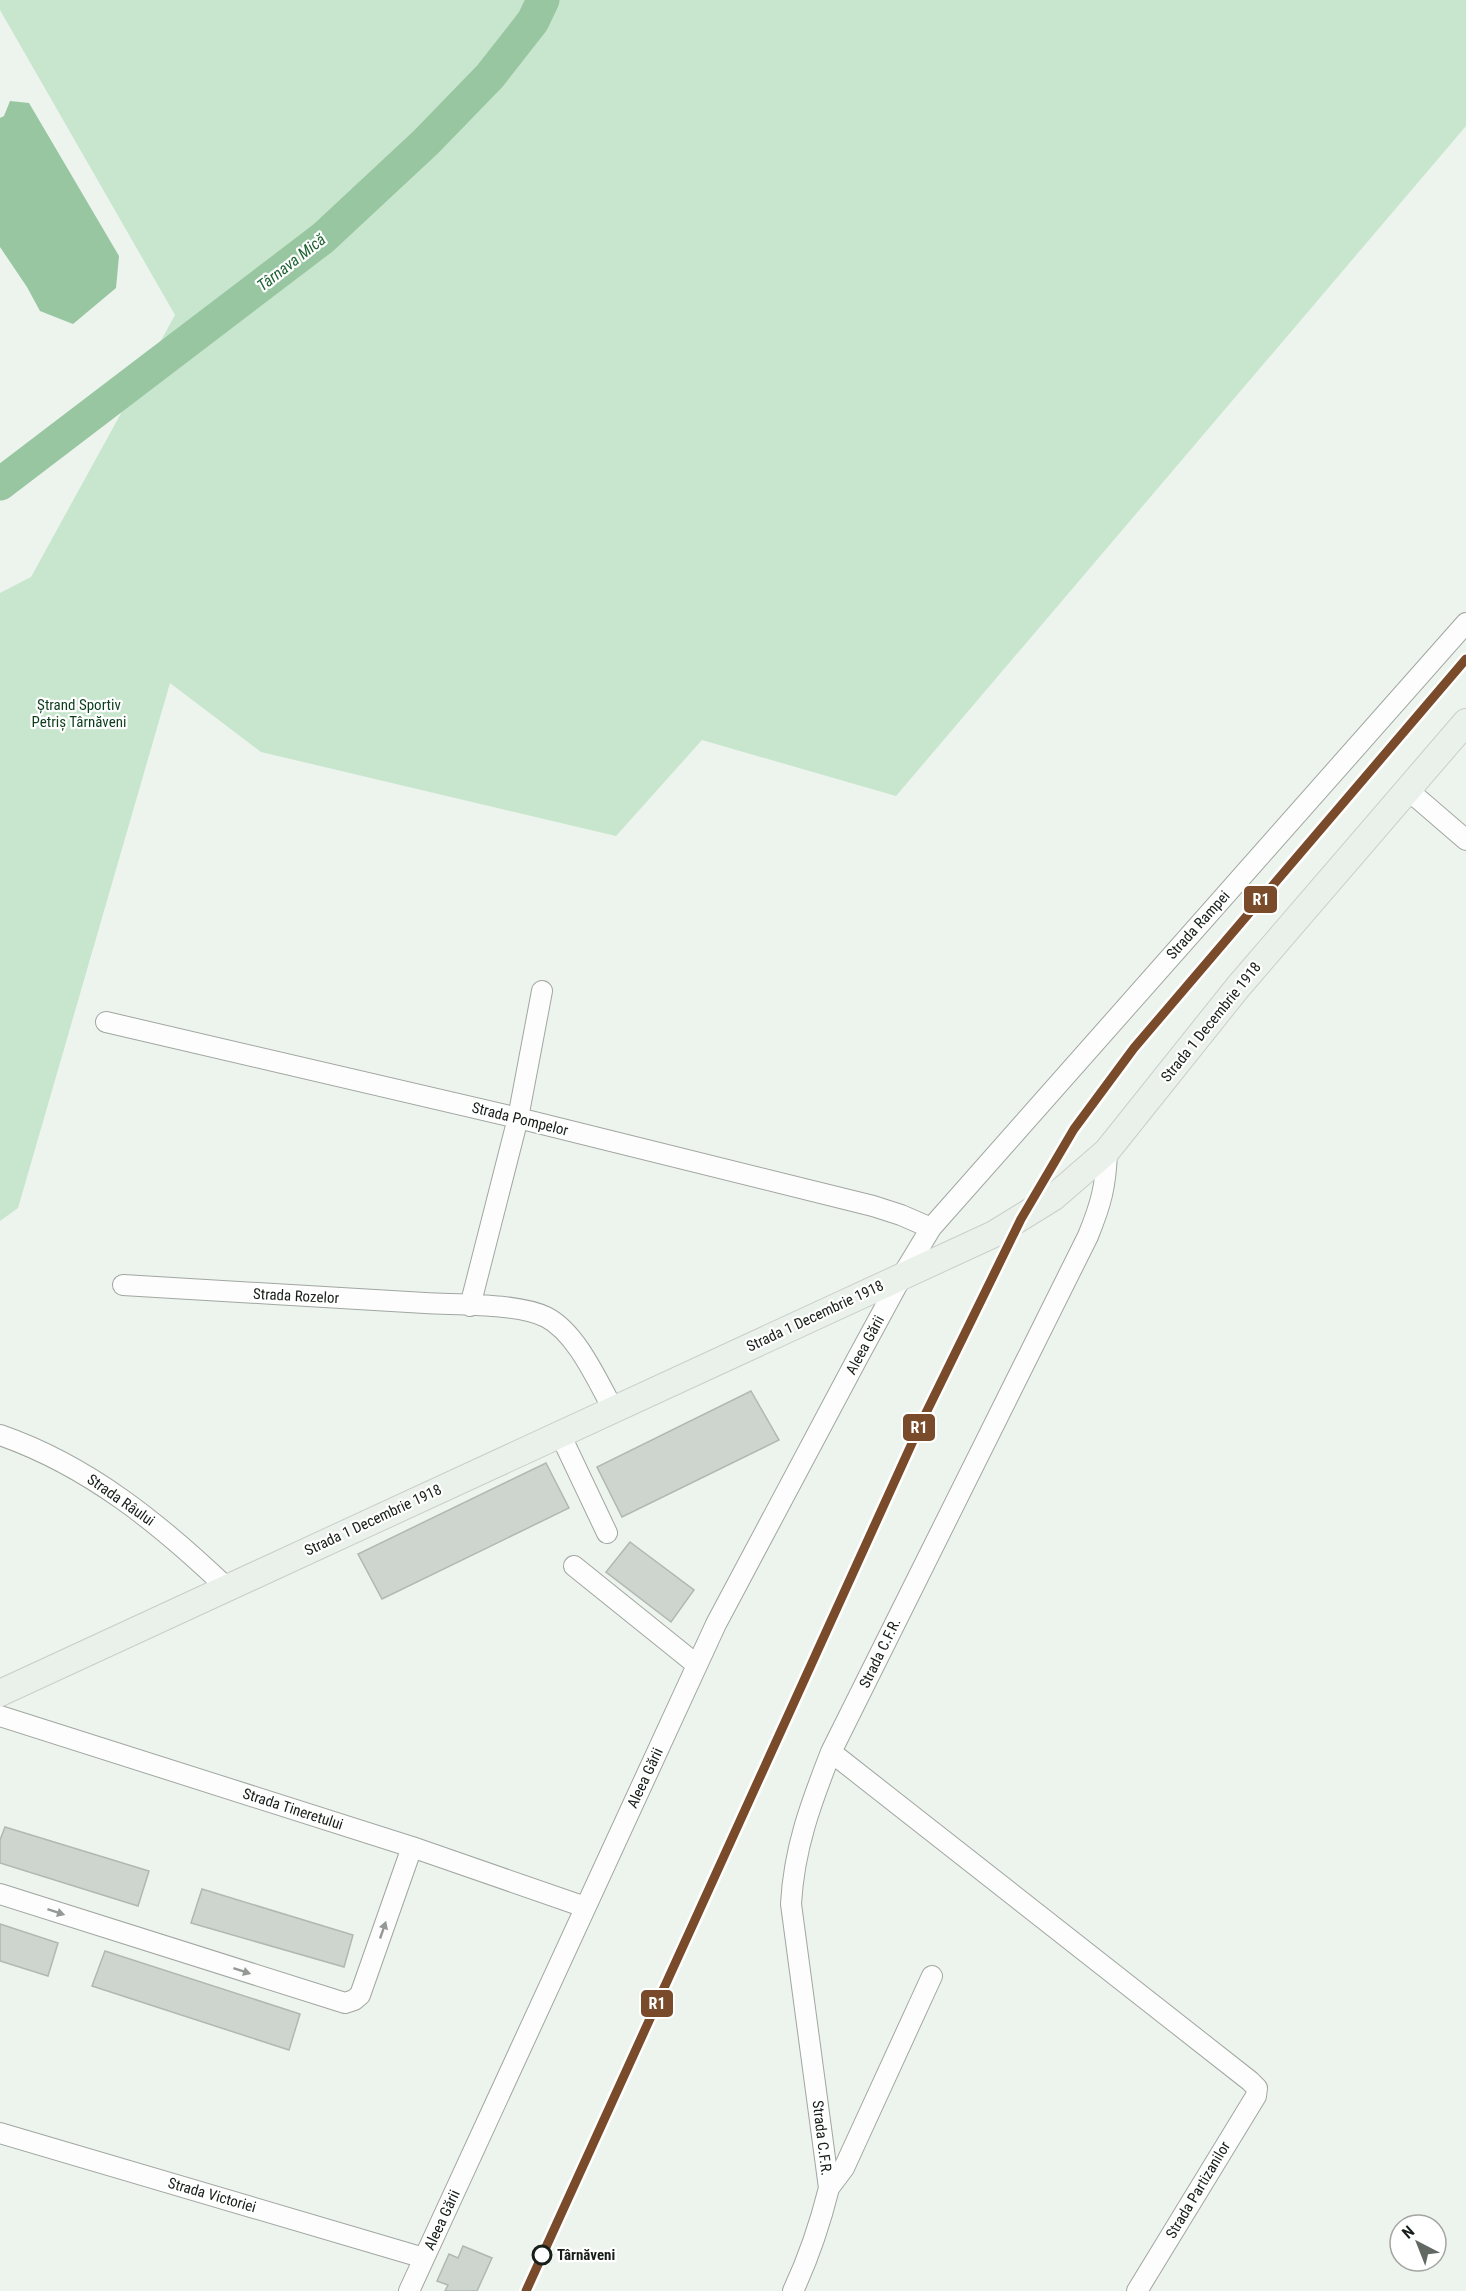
<svg xmlns="http://www.w3.org/2000/svg" width="1466" height="2291" font-family="'Roboto Condensed',sans-serif">
<style>
.green{fill:#c8e6cd}
.water{fill:#97c6a0}
.lines{fill:none;stroke-linecap:round;stroke-linejoin:round}
.river{stroke:#97c6a0;stroke-width:33}
.building{fill:#ced5cf;stroke:#b1b7b2;stroke-width:1.5}
.minor-casing{stroke:#a1a6a1;stroke-width:22}
.major-casing{stroke:#cacecb;stroke-width:28}
.minor{stroke:#fcfdfc;stroke-width:20}
.major{stroke:#eaf1eb;stroke-width:26}
.rail-1-casing{stroke:#fff;stroke-width:14}
.rail-1{stroke:#7a4b2a;stroke-width:9}
.oneway{fill:#959996}
.stop-dot{fill:#fff;stroke:#181e19;stroke-width:3}
.labels{text-anchor:middle;stroke-width:4.5;stroke-linejoin:round;paint-order:stroke}
.park-label{font-size:15px;fill:#0c3e1c;stroke:#fff}
.street-label{font-size:15px;fill:#181e19;stroke:#fff}
.stop-label{font-size:15px;font-weight:bold;fill:#181e19;stroke:#fff;text-anchor:start}
.water-label{font-size:16px;font-style:italic;fill:#1b6230;stroke:#fff}
.line-badge{stroke:#fff;stroke-width:2}
.badge-label{font-size:16px;text-anchor:middle;font-weight:bold;fill:#fff}
</style>
<rect width="100%" height="100%" fill="#ecf4ed"/>
<path class="green" d="M 0,0 L 1466,0 L 1466,126 L 896,796 L 702,740 L 616,836 L 261,752 L 170,683 L 18,1208 L 0,1221 L 0,593 L 31,577 L 175,315 L 0,10 Z"/>
<path class="water" d="M 10,101 L 29,103 L 119,256 L 116,288 L 73,324 L 40,311 L 27,287 L 0,247 L 0,118 L 4,116 Z"/>
<g class="lines">
<path class="river" d="M 0,484 L 323,238 L 426,142 L 490,76 L 533,21 L 543,0"/>
</g>
<path class="building" d="M 751,1391 L 779,1440 L 622,1517 L 597,1467 Z
M 546,1463 L 569,1508 L 382,1599 L 358,1554 Z
M 630,1542 L 694,1590 L 671,1622 L 606,1572 Z
M 5,1827 L 149,1871 L 138,1906 L 0,1863 L 0,1840 Z
M 202,1889 L 353,1935 L 344,1967 L 191,1923 Z
M 0,1924 L 58,1943 L 48,1976 L 0,1961 Z
M 105,1951 L 300,2014 L 289,2050 L 92,1986 Z
M 463,2246 L 492,2258 L 477,2291 L 445,2291 L 448,2285 L 437,2281 L 449,2254 L 458,2258 Z"/>
<g class="lines">
<defs>
<path id="minor" d="M 1408,790 L 1466,840
M 106,1022 L 518,1118 L 873,1206 L 901,1215 L 931,1228
M 123,1285 C 224,1291 324,1297 425,1303 C 458,1305 517,1303 546,1317 C 576,1332 597,1380 613,1409
M 470,1306 L 518,1118 L 542,991
M 560,1434 L 607,1533
M 0,1435 C 89,1466 160,1524 227,1588
M 574,1566 L 697,1665
M 0,1716 L 412,1847 L 585,1907
M 831,1752 L 1250,2081 L 1257,2088 L 1256,2096 L 1137,2291
M 0,1894 L 345,2003 L 354,2000 L 360,1995 L 412,1847
M 0,2133 L 424,2258
M 829,2188 L 844,2168 L 932,1976
M 409,2291 L 716,1624 L 857,1359 L 902,1276 L 931,1228 L 1466,623
M 793,2291 C 809,2257 820,2224 829,2188 L 791,1904 C 794,1848 811,1803 831,1752 L 1088,1236 C 1101,1204 1106,1186 1107,1151"/>
<path id="major" d="M 0,1693 L 994,1234 L 1054,1197 L 1107,1151 L 1238,987 L 1466,722"/>
</defs>
<use href="#minor" class="minor-casing"/>
<use href="#major" class="major-casing"/>
<use href="#minor" class="minor"/>
<use href="#major" class="major"/>
<defs>
<path id="rail-1" d="M 526,2291 L 923,1419 L 1021,1219 L 1074,1129 L 1134,1048 L 1466,659"/>
</defs>
<use href="#rail-1" class="rail-1-casing"/>
<use href="#rail-1" class="rail-1"/>
</g>
<defs><path id="oneway-solid" d="M-6-.8H1V-3.2L6.5 0L1 3.2V.8H-6Z" transform="scale(1.5)"/></defs>
<g class="oneway">
<use href="#oneway-solid" transform="translate(56 1912) rotate(18)"/>
<use href="#oneway-solid" transform="translate(383 1930) rotate(-71)"/>
<use href="#oneway-solid" transform="translate(242 1971) rotate(18)"/>
</g>
<circle class="stop-dot" cx="542" cy="2255" r="9"/>
<g class="labels">
<g class="park-label">
<text x="79" y="710">Ștrand Sportiv<tspan x="79" dy="17">Petriș Târnăveni</tspan></text>
</g>
<g class="street-label">
<text transform="translate(1198 925) rotate(-48)" y="5">Strada Rampei</text>
<text transform="translate(1211 1022) rotate(-51)" y="5">Strada 1 Decembrie 1918</text>
<text transform="translate(520 1119) rotate(14)" y="5">Strada Pompelor</text>
<text transform="translate(296 1296) rotate(3)" y="5">Strada Rozelor</text>
<text transform="translate(815 1316) rotate(-25)" y="5">Strada 1 Decembrie 1918</text>
<text transform="translate(865 1345) rotate(-62)" y="5">Aleea Gării</text>
<text transform="translate(121 1500) rotate(35)" y="5">Strada Râului</text>
<text transform="translate(373 1520) rotate(-25)" y="5">Strada 1 Decembrie 1918</text>
<text transform="translate(880 1653) rotate(-64)" y="5">Strada C.F.R.</text>
<text transform="translate(645 1778) rotate(-65)" y="5">Aleea Gării</text>
<text transform="translate(293 1809) rotate(18)" y="5">Strada Tineretului</text>
<text transform="translate(822 2138) rotate(83)" y="5">Strada C.F.R.</text>
<text transform="translate(1198 2190) rotate(-59)" y="5">Strada Partizanilor</text>
<text transform="translate(212 2195) rotate(16)" y="5">Strada Victoriei</text>
<text transform="translate(442 2220) rotate(-65)" y="5">Aleea Gării</text>
</g>
<g class="stop-label">
<text x="557" y="2260">Târnăveni</text>
</g>
<g class="water-label">
<text transform="translate(291 262) rotate(-38)" y="6">Târnava Mică</text>
</g>
</g>
<g class="line-badge">
<rect x="1243" y="885" width="35" height="29" rx="6" fill="#7a4b2a"/>
<rect x="902" y="1413" width="34" height="29" rx="6" fill="#7a4b2a"/>
<rect x="640" y="1989" width="34" height="29" rx="6" fill="#7a4b2a"/>
</g>
<g class="badge-label">
<text x="1261" y="905">R1</text>
<text x="919" y="1433">R1</text>
<text x="657" y="2009">R1</text>
</g>
<g transform="translate(1418 2243) rotate(318)"><circle r="28" fill="#ffffff" stroke="#a3a5a3" stroke-width="1.5"/>
<path d="M0-4.5L10 22L0 15L-10 22Z" fill="#626963"/>
<text y="-9" font-size="16" font-weight="bold" text-anchor="middle" fill="#181e19">N</text>
</g>
</svg>
